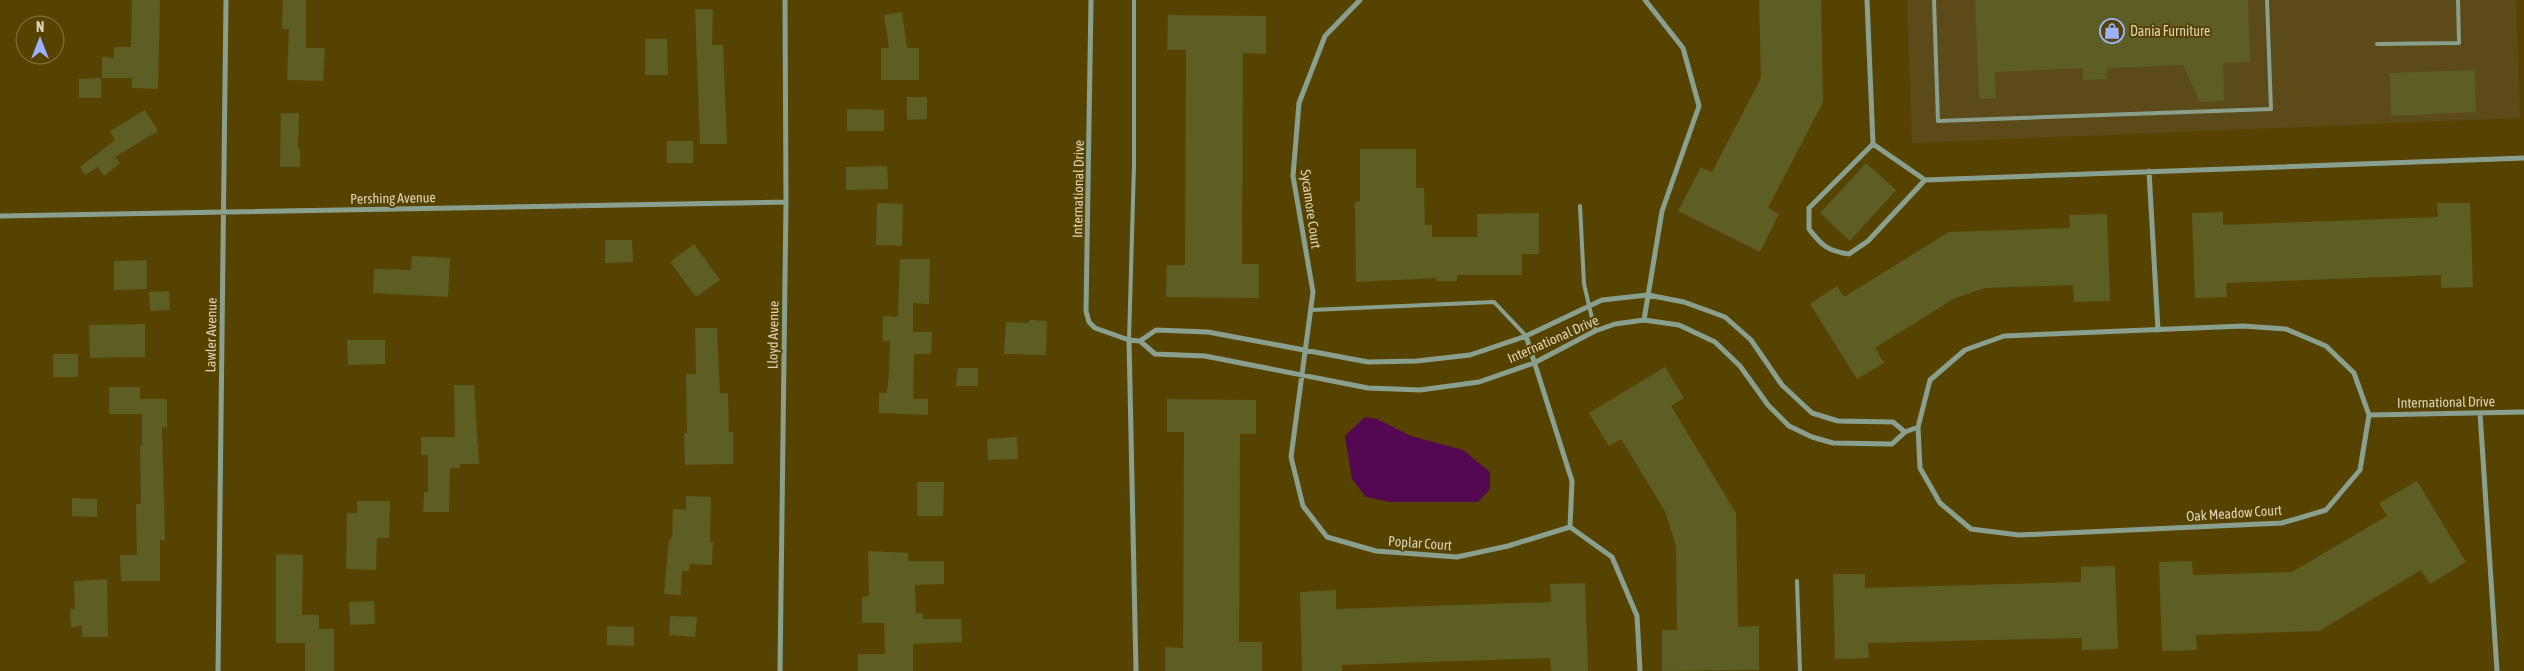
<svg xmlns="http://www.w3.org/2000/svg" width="2524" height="671" font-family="'Asap Condensed',sans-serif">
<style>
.built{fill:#5c4b18}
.water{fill:#530851}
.building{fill:#5d5e24}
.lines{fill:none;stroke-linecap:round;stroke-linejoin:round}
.lane{stroke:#8aa08e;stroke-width:4}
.street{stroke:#8aa08e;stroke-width:5}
.labels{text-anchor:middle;stroke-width:4;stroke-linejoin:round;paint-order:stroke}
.poi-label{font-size:14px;fill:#ded3b7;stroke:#564302;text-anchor:start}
.street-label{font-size:14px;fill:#ded3b7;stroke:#564302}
</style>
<rect width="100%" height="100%" fill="#564302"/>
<path class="built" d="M 1907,0 L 2516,0 L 2520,118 L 1912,143 Z"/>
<path class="water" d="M 1365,417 L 1377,419 L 1411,436 L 1463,450 L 1490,472 L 1490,489 L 1478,502 L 1390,502 L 1366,497 L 1352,479 L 1345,436 Z"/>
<path class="building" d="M 132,0 L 160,0 L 158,89 L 132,88 L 132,78 L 102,78 L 102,57 L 114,58 L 114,47 L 131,47 Z
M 283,0 L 306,0 L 306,48 L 325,48 L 323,81 L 287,80 L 289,29 L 282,29 Z
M 1759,0 L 1821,0 L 1823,102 L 1768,208 L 1779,214 L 1760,252 L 1678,211 L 1701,167 L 1712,172 L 1761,78 Z
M 1975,0 L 2248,0 L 2250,62 L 2223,63 L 2224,101 L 2200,102 L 2183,65 L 2107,68 L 2107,79 L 2083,80 L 2083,68 L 1995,72 L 1996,98 L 1979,99 Z
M 695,9 L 713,9 L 712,45 L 723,45 L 727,144 L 700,144 Z
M 902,12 L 907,48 L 919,48 L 919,80 L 881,80 L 881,48 L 889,48 L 884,15 Z
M 1168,15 L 1266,16 L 1266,54 L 1243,53 L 1242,264 L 1259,264 L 1259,298 L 1166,297 L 1167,265 L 1185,265 L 1186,50 L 1167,50 Z
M 645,39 L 667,39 L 668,75 L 645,75 Z
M 2475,70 L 2476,112 L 2391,116 L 2390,73 Z
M 101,78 L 101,98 L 79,98 L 79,79 Z
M 907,97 L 927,97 L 927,119 L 907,120 Z
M 847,109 L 884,110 L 884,131 L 847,131 Z
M 145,110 L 158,131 L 115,157 L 120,163 L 104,176 L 98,167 L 85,175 L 80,167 L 115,140 L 110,131 Z
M 281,113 L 299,113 L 298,149 L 300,149 L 300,167 L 280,167 Z
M 667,141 L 693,141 L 693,163 L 667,163 Z
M 1360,149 L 1416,149 L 1416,188 L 1424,188 L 1425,225 L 1432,225 L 1432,237 L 1477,237 L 1477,214 L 1539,213 L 1539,254 L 1522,254 L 1522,275 L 1457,275 L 1457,281 L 1436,281 L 1436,278 L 1356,282 L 1355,202 L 1360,201 Z
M 1866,163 L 1896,190 L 1850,241 L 1820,213 Z
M 887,166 L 888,189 L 846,190 L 846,167 Z
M 877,203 L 903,204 L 902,246 L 876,245 Z
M 2437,203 L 2470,203 L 2473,287 L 2441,288 L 2441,275 L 2226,283 L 2227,297 L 2195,298 L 2192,213 L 2223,212 L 2223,225 L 2438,217 Z
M 2107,214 L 2110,301 L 2074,302 L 2073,285 L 1985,288 L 1955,298 L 1875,348 L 1884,363 L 1857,379 L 1810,304 L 1837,286 L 1844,297 L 1949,232 L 2070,228 L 2069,215 Z
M 605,240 L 632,240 L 633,262 L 605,263 Z
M 694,244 L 720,280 L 696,297 L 670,262 Z
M 412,256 L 450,258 L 448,297 L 373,293 L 374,269 L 411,270 Z
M 900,259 L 930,259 L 929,304 L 913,303 L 913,332 L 932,332 L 931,354 L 914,354 L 913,399 L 928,399 L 928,415 L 879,413 L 879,393 L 887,393 L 889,372 L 890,341 L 883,341 L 883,316 L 898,317 Z
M 147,260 L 147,289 L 114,290 L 114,261 Z
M 169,291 L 170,310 L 150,311 L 149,292 Z
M 1029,320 L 1047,321 L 1046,355 L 1004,354 L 1006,322 L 1029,323 Z
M 145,324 L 145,357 L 90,358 L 89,325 Z
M 695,328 L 717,328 L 720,393 L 728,393 L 729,432 L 733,432 L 733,464 L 685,465 L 684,433 L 687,433 L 686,374 L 696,374 Z
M 347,340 L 385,340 L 385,364 L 348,365 Z
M 53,354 L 78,354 L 78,377 L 53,377 Z
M 1665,367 L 1684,398 L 1671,406 L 1736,513 L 1738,627 L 1759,626 L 1759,670 L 1662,671 L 1662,630 L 1677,630 L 1676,546 L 1665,511 L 1621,439 L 1609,446 L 1589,413 Z
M 958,368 L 978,368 L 978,386 L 956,386 Z
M 454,385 L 474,385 L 479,464 L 460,464 L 460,468 L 450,468 L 449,512 L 423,512 L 424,492 L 428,492 L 428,455 L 421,455 L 421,437 L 455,437 Z
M 109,387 L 140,387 L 140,399 L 167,399 L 167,427 L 162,427 L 165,540 L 160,540 L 160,581 L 121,581 L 120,555 L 137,555 L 136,504 L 141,504 L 140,446 L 142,446 L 142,414 L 109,414 Z
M 1167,399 L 1256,400 L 1256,434 L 1240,434 L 1239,642 L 1262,642 L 1262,671 L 1165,671 L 1165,647 L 1183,648 L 1184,432 L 1167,432 Z
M 1017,437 L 1018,459 L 988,460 L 987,439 Z
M 2417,481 L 2466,562 L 2430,584 L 2421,570 L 2319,631 L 2196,635 L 2197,650 L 2162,651 L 2159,562 L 2192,561 L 2193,575 L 2292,572 L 2387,516 L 2379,503 Z
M 917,482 L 944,482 L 943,516 L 917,516 Z
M 686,496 L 711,497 L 710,542 L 713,542 L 712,565 L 690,564 L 689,571 L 682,571 L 681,595 L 664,594 L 669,539 L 672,539 L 673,509 L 686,510 Z
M 72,498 L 97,499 L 97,517 L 72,516 Z
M 357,501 L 390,501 L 389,538 L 377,538 L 376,570 L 346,569 L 347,513 L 357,513 Z
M 868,551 L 908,553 L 908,561 L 944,561 L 944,584 L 915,585 L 916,614 L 923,613 L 923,619 L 961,619 L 962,642 L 913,644 L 913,671 L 858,671 L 858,654 L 885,654 L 884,623 L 862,623 L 862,597 L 869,596 Z
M 276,554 L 303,555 L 302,615 L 319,615 L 319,629 L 334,629 L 334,671 L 305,671 L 305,643 L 276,643 Z
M 2115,566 L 2118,649 L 2082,650 L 2082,638 L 1868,643 L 1869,658 L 1835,659 L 1833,574 L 1865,574 L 1865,588 L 2081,582 L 2081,567 Z
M 107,579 L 108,637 L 82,637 L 82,626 L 71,627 L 70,609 L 75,609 L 74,581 Z
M 1585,583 L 1588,671 L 1551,671 L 1550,658 L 1342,665 L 1342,671 L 1302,671 L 1300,592 L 1336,590 L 1336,609 L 1551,602 L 1550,584 Z
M 374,601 L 375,624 L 350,625 L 349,602 Z
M 670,616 L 697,617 L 695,637 L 669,635 Z
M 607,626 L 634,627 L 634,646 L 607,645 Z"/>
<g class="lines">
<path class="lane" d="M 1934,0 L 1938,121 L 2271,109 L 2267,0
M 2377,44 L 2459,43 L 2458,0
M 1580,206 L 1584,284 L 1595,331
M 1311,310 L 1494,302 L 1526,336
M 1129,340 L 1134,165 L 1134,0
M 1797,581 L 1800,671"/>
<path class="street" d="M 1091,0 L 1086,311 L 1089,322 L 1095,328 L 1129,340 L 1140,341 L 1156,330 L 1208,332 L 1368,362 L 1417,361 L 1470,355 L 1526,336 L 1602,300 L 1648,295 L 1684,302 L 1725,317 L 1751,340 L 1782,385 L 1812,413 L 1838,421 L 1893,422 L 1905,432
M 1360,0 L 1325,36 L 1299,103 L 1293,176 L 1313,292 L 1291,457 L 1303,506 L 1327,537 L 1376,551 L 1457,557 L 1508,546 L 1570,527
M 1867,0 L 1873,144 L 1809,208 L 1809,229 C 1822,246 1828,251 1849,254 L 1868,241 L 1925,180
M 1873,144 L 1925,180 L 2524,158
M 2149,171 L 2158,330
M 0,216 L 786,202
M 1644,320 L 1662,211 L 1699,106 L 1683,48 L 1645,0
M 2243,326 L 2286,329 L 2326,346 L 2354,373 L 2369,415 L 2360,470 L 2326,510 L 2282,523 L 2019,535 L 1971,529 L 1940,503 L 1920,468 L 1918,427 L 1930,380 L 1965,350 L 2004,336 Z
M 1526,336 L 1572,481 L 1570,527
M 1129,340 L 1136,671
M 1140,341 L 1155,354 L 1205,356 L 1368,388 L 1420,390 L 1479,382 L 1534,363 L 1595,331 L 1615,324 L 1644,320 L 1679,325 L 1715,342 L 1740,366 L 1768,405 L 1789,426 L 1812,437 L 1833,443 L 1892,444 L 1905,432 L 1918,427
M 2480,413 L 2497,671
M 2369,415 L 2524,412
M 1570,527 L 1612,557 L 1637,616 L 1640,671
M 218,671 L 226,0
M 780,671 L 786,202 L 785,0"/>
</g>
<defs>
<symbol id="shop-ring" viewBox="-11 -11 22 22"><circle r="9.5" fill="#564302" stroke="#9cb4fd" stroke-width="1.5"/><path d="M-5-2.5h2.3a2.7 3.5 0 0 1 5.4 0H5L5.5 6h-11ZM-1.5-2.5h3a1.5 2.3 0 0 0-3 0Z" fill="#9cb4fd"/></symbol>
</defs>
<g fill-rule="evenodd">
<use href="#shop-ring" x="2098" y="17" width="28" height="28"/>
</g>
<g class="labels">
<g class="poi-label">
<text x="2130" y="36">Dania Furniture</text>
</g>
<g class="street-label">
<text transform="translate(1078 189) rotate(-89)" y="5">International Drive</text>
<text transform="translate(393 198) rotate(-1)" y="5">Pershing Avenue</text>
<text transform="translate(1311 209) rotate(82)" y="5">Sycamore Court</text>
<text transform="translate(211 335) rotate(-89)" y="5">Lawler Avenue</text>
<text transform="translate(773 335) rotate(-89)" y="5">Lloyd Avenue</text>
<text transform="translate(1553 339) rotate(-24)" y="5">International Drive</text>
<text transform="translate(2446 402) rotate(-1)" y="5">International Drive</text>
<text transform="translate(2234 513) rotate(-4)" y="5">Oak Meadow Court</text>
<text transform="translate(1420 543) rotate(4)" y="5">Poplar Court</text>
</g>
</g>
<g transform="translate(40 40)"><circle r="24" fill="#564302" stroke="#8c7d4a"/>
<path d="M0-4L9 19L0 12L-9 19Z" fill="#9cb4fd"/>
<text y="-8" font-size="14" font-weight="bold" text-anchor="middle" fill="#ded3b7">N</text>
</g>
</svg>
